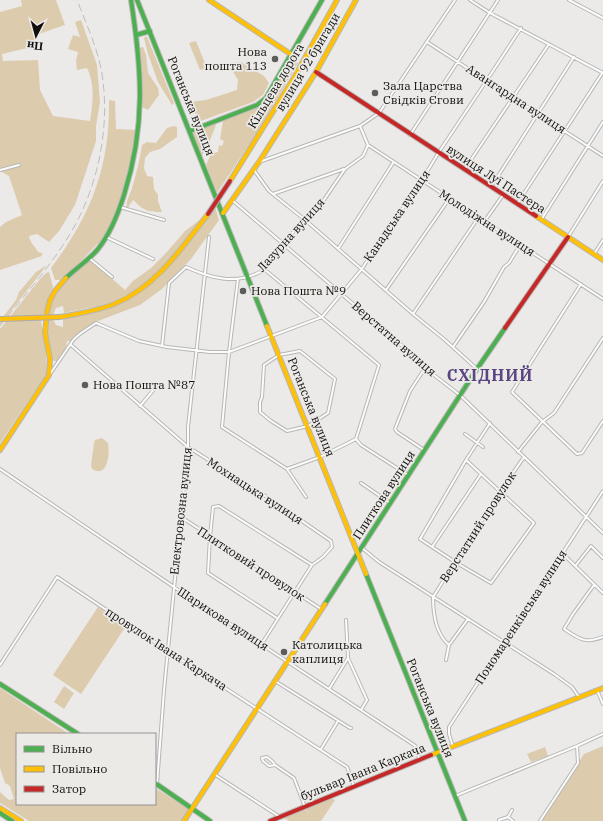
<svg xmlns="http://www.w3.org/2000/svg" width="603" height="821" font-family="'IBM Plex Serif',serif">
<style>
.green{fill:#ddcbae}
.lines{fill:none;stroke-linecap:round;stroke-linejoin:round}
.street-casing{stroke:#b7b7b5;stroke-width:4}
.fast-casing{stroke:#b7b7b5;stroke-width:6}
.slow-casing{stroke:#b7b7b5;stroke-width:6}
.jam-casing{stroke:#b7b7b5;stroke-width:6}
.street{stroke:#fcfcfc;stroke-width:2}
.fast{stroke:#4caf50;stroke-width:4}
.slow{stroke:#ffc107;stroke-width:4}
.jam{stroke:#c62828;stroke-width:4}
.rail{stroke:#bebdbd;stroke-width:1;stroke-dasharray:8 4;stroke-linecap:butt}
.slow-bridge-casing{stroke:#adaab2;stroke-width:6;stroke-linecap:butt}
.jam-bridge-casing{stroke:#adaab2;stroke-width:6;stroke-linecap:butt}
.slow-bridge{stroke:#ffc107;stroke-width:4}
.jam-bridge{stroke:#c62828;stroke-width:4}
.poi-dot{fill:#5d5c5b;stroke:#eceae7;stroke-width:1.5}
.labels{text-anchor:middle;stroke-width:3.5;stroke-linejoin:round;paint-order:stroke}
.poi-label{font-size:12px;fill:#11100f;stroke:#eceae7;text-anchor:start}
.street-label{font-size:12px;fill:#11100f;stroke:#eceae7}
.district-label{font-size:16px;font-weight:bold;letter-spacing:1px;fill:#5a4481;stroke:#eceae7}
</style>
<rect width="100%" height="100%" fill="#ebeae8"/>
<path class="green" d="M 21,0 L 56,0 L 65,25 L 36,35 L 36,46 L 2,54 L 3,61 L 38,60 L 40,90 L 53,116 L 90,121 C 93,103 95,84 87,68 L 77,70 L 76,61 L 78,52 L 68,49 L 73,35 L 80,37 L 75,22 L 81,20 L 97,65 L 100,102 L 96,126 L 96,141 L 75,205 L 59,231 L 49,242 L 37,234 L 29,236 C 30,243 35,246 38,252 L 42,253 L 42,256 L 0,270 L 0,227 L 6,222 L 22,215 L 9,176 L 0,171 L 0,12 L 22,6 Z
M 145,37 L 147,37 L 174,103 L 172,105 L 158,82 L 148,54 L 144,38 Z
M 196,41 L 207,68 L 200,70 L 189,43 Z
M 143,47 L 146,55 L 148,73 L 158,88 L 159,95 L 148,110 L 142,107 L 142,76 L 139,48 Z
M 291,60 L 298,63 L 262,125 L 217,193 L 206,165 L 211,154 L 218,152 L 219,145 L 222,146 L 224,141 L 220,139 L 223,121 L 263,104 Z
M 237,62 L 241,62 L 264,76 L 269,83 L 263,95 L 253,102 L 198,122 L 191,102 L 206,100 L 237,90 L 238,80 L 232,70 Z
M 109,100 L 115,101 L 116,129 L 137,130 C 131,171 122,216 96,250 L 98,243 L 81,261 L 60,280 L 55,280 L 51,268 C 91,215 110,167 109,100 Z
M 214,123 L 216,125 L 210,140 L 210,142 L 209,143 L 202,156 L 193,134 L 193,132 Z
M 174,126 L 177,127 L 177,137 L 160,149 L 150,152 L 145,158 L 144,168 L 147,176 L 153,177 L 154,189 L 158,195 L 158,201 L 162,212 C 157,212 149,212 144,209 C 140,207 137,203 133,200 L 127,209 C 125,202 130,195 132,188 C 136,174 140,160 142,145 L 147,142 L 156,143 L 167,128 Z
M 215,207 L 219,220 L 191,259 L 162,289 L 140,305 L 98,321 L 70,341 L 67,341 L 66,348 L 57,361 L 54,361 C 50,356 50,349 49,343 C 40,303 62,282 91,260 L 125,290 L 133,281 L 151,268 L 166,253 L 185,231 L 201,219 C 179,250 156,281 120,298 C 103,307 82,309 64,313 L 63,306 L 56,308 L 54,313 L 53,319 L 56,325 L 63,327 L 63,318 C 78,316 93,313 108,308 C 160,289 183,249 215,207 Z
M 47,265 L 0,325 L 0,321 L 16,300 L 19,292 L 36,272 Z
M 49,272 L 53,287 L 41,321 L 46,350 L 47,373 L 0,443 L 0,329 L 40,279 L 46,273 Z
M 102,438 L 108,443 C 110,453 108,479 92,469 L 91,465 L 94,443 L 95,440 Z
M 98,607 L 126,626 L 81,694 L 53,675 Z
M 64,686 L 74,693 L 64,709 L 54,702 Z
M 0,688 L 69,734 L 17,734 L 17,804 L 155,804 L 155,788 L 189,809 L 181,821 L 29,821 L 0,803 L 0,792 L 9,800 L 14,799 L 10,786 L 5,783 L 0,768 Z
M 603,746 L 603,821 L 540,821 L 584,754 Z
M 545,747 L 548,756 L 531,762 L 527,754 Z
M 330,798 L 335,800 L 321,821 L 289,821 L 283,817 L 304,809 L 310,814 L 305,809 Z"/>
<g class="lines">
<defs>
<path id="street" d="M 470,0 L 490,13 L 603,73
M 569,0 L 603,18
M 427,42 L 603,156
M 360,126 L 368,145 L 603,299
M 410,135 L 498,0
M 259,162 L 360,126 L 379,113 L 455,0
M 0,170 L 19,165
M 254,170 L 269,191 L 304,219 L 413,314 L 445,340 L 477,369
M 464,170 L 549,44
M 491,187 L 574,57
M 273,194 L 344,169
M 232,200 L 415,357 L 425,368 L 461,396 L 603,533
M 517,204 L 603,72
M 120,207 L 164,220
M 541,220 L 603,122
M 484,222 L 503,195
M 106,237 L 153,259
M 568,237 L 603,181
M 338,249 L 393,163
M 594,254 L 603,240
M 89,258 L 112,277
M 238,279 L 229,352 L 222,427 L 287,469 L 320,457 L 356,439 L 379,365 L 264,269
M 581,284 L 512,392 L 514,394 L 577,454 L 582,453 L 603,421
M 386,290 L 449,199
M 413,314 L 478,218
M 71,345 L 188,447 L 267,497 L 331,541 L 332,547 L 323,557 L 312,565
M 162,346 L 169,283 L 186,267 C 210,278 235,285 260,272 L 304,219 L 315,213 L 345,169 L 363,156 L 368,145
M 453,347 L 484,302 L 504,267 L 509,263 L 520,245
M 300,351 L 335,379 L 328,413 L 308,426 L 287,431 L 271,421 L 260,412 L 260,402 L 262,397 L 264,365 L 279,355 Z
M 50,374 L 74,339 L 81,333 L 96,323 L 139,341 L 167,347 L 210,352 L 229,352 L 322,317 L 361,270 L 422,180 L 439,152 L 487,80 L 521,28
M 140,406 L 156,387
M 465,434 L 483,447
M 356,439 L 361,445 L 408,475
M 424,450 L 397,432 L 395,429 L 410,391 L 425,368
M 518,452 L 542,422 L 554,413 L 603,338
M 466,460 L 534,523 L 491,583 L 455,562 L 420,539 Z
M 466,460 L 490,423
M 0,469 L 174,587 L 414,745 L 417,748 L 419,759
M 287,469 L 306,497
M 361,483 L 390,503
M 181,517 L 321,609
M 432,547 L 481,474
M 362,548 L 379,562 L 554,674 L 572,687 L 579,697
M 563,554 L 603,593
M 576,565 L 591,546 L 603,558
M 594,585 L 573,614 L 564,629 C 579,639 585,644 603,637
M 346,620 L 348,658 L 367,700 L 361,710
M 261,645 L 312,565 L 219,506 L 213,507 L 210,537 L 208,573 L 277,618
M 449,645 L 468,619
M 446,660 L 449,645 C 436,634 433,613 433,597 L 500,492 L 524,457
M 0,665 L 57,577 L 168,651 L 347,767 L 354,786
M 275,681 L 350,728 L 351,728
M 329,689 L 348,658
M 597,690 L 603,704
M 453,747 L 449,734 L 449,727 L 603,491
M 321,749 L 338,721
M 275,765 L 269,766 L 263,761 L 262,758 L 267,757 L 273,762 L 275,765 L 294,778 L 305,807
M 214,774 L 280,817
M 157,784 L 164,690 L 188,447 L 188,427 L 209,237
M 455,796 L 577,746 L 603,734
M 508,817 L 513,821
M 499,820 L 508,817 L 512,810
M 540,821 L 578,763 L 577,746"/>
<path id="fast" d="M 137,0 L 267,326
M 136,35 L 150,31
M 190,131 L 257,105 L 266,98 L 322,0
M 66,278 C 76,268 89,260 98,249 C 110,234 118,214 124,195 C 146,125 142,71 131,0
M 366,574 L 465,821
M 325,604 L 477,369 L 505,328
M 0,684 L 78,734
M 155,783 L 210,821
M 0,813 L 12,821"/>
<path id="slow" d="M 209,0 L 292,55
M 230,181 L 295,76 L 337,0
M 223,213 L 259,162 L 316,72 L 356,0
M 536,216 L 603,260
M 60,317 C 78,314 96,311 114,304 C 155,288 182,248 208,214
M 267,326 L 366,574
M 0,450 L 49,375 L 50,359 L 45,333 L 47,312 L 50,300 L 55,291 L 66,278
M 431,755 L 603,688
M 0,808 L 21,821
M 184,821 L 325,604"/>
<path id="jam" d="M 316,72 L 536,216
M 505,328 L 568,237
M 270,821 L 431,755"/>
</defs>
<use href="#street" class="street-casing"/>
<use href="#fast" class="fast-casing"/>
<use href="#slow" class="slow-casing"/>
<use href="#jam" class="jam-casing"/>
<use href="#street" class="street"/>
<use href="#fast" class="fast"/>
<use href="#slow" class="slow"/>
<use href="#jam" class="jam"/>
<path class="rail" d="M 0,326 C 25,294 54,263 74,227 C 98,184 109,130 103,81 C 100,53 87,26 77,0"/>
<defs>
<path id="slow-bridge" d="M 0,319 L 60,317"/>
<path id="jam-bridge" d="M 208,214 L 230,181"/>
</defs>
<use href="#slow-bridge" class="slow-bridge-casing"/>
<use href="#jam-bridge" class="jam-bridge-casing"/>
<use href="#slow-bridge" class="slow-bridge"/>
<use href="#jam-bridge" class="jam-bridge"/>
</g>
<g class="poi-dot">
<circle cx="275" cy="59" r="4"/>
<circle cx="375" cy="93" r="4"/>
<circle cx="243" cy="291" r="4"/>
<circle cx="85" cy="385" r="4"/>
<circle cx="284" cy="652" r="4"/>
</g>
<g class="labels">
<g class="poi-label">
<text x="267" y="56" text-anchor="end">Нова<tspan x="267" dy="14">пошта 113</tspan></text>
<text x="383" y="90">Зала Царства<tspan x="383" dy="14">Свідків Єгови</tspan></text>
<text x="251" y="295">Нова Пошта №9</text>
<text x="93" y="389">Нова Пошта №87</text>
<text x="292" y="649">Католицька<tspan x="292" dy="14">каплиця</tspan></text>
</g>
<g class="street-label">
<text transform="translate(308 62) rotate(-59)" y="4">вулиця 92 бригади</text>
<text transform="translate(276 86) rotate(-59)" y="4">Кільцева дорога</text>
<text transform="translate(516 99) rotate(33)" y="4">Авангардна вулиця</text>
<text transform="translate(191 106) rotate(68)" y="4">Роганська вулиця</text>
<text transform="translate(496 179) rotate(33)" y="4">вулиця Луї Пастера</text>
<text transform="translate(397 216) rotate(-56)" y="4">Канадська вулиця</text>
<text transform="translate(487 223) rotate(33)" y="4">Молодіжна вулиця</text>
<text transform="translate(291 235) rotate(-48)" y="4">Лазурна вулиця</text>
<text transform="translate(394 339) rotate(41)" y="4">Верстатна вулиця</text>
<text transform="translate(311 407) rotate(68)" y="4">Роганська вулиця</text>
<text transform="translate(255 491) rotate(33)" y="4">Мохнацька вулиця</text>
<text transform="translate(384 495) rotate(-57)" y="4">Плиткова вулиця</text>
<text transform="translate(181 511) rotate(-84)" y="4">Електровозна вулиця</text>
<text transform="translate(478 527) rotate(-57)" y="4">Верстатний провулок</text>
<text transform="translate(251 564) rotate(33)" y="4">Плитковий провулок</text>
<text transform="translate(521 617) rotate(-57)" y="4">Пономаренківська вулиця</text>
<text transform="translate(223 619) rotate(33)" y="4">Шарикова вулиця</text>
<text transform="translate(166 649) rotate(33)" y="4">провулок Івана Каркача</text>
<text transform="translate(430 708) rotate(68)" y="4">Роганська вулиця</text>
<text transform="translate(363 772) rotate(-22)" y="4">бульвар Івана Каркача</text>
</g>
<g class="district-label">
<text x="490" y="381">СХІДНИЙ</text>
</g>
</g>
<rect x="16" y="733" width="140" height="72" fill="#eceae7" stroke="#949391"/>
<rect x="24" y="746" width="20" height="6" fill="#4caf50" stroke="#949391"/>
<text x="52" y="753" font-size="12" fill="#11100f">Вільно</text>
<rect x="24" y="766" width="20" height="6" fill="#ffc107" stroke="#949391"/>
<text x="52" y="773" font-size="12" fill="#11100f">Повільно</text>
<rect x="24" y="786" width="20" height="6" fill="#c62828" stroke="#949391"/>
<text x="52" y="793" font-size="12" fill="#11100f">Затор</text>
<g transform="translate(36 36) rotate(186)" stroke="#eceae7" stroke-width="3" paint-order="stroke">
<path d="M0-3L7 15L0 10L-7 15Z" fill="#11100f"/>
<text y="-6" font-size="11" font-weight="bold" text-anchor="middle" fill="#11100f">Пн</text>
</g>
</svg>
